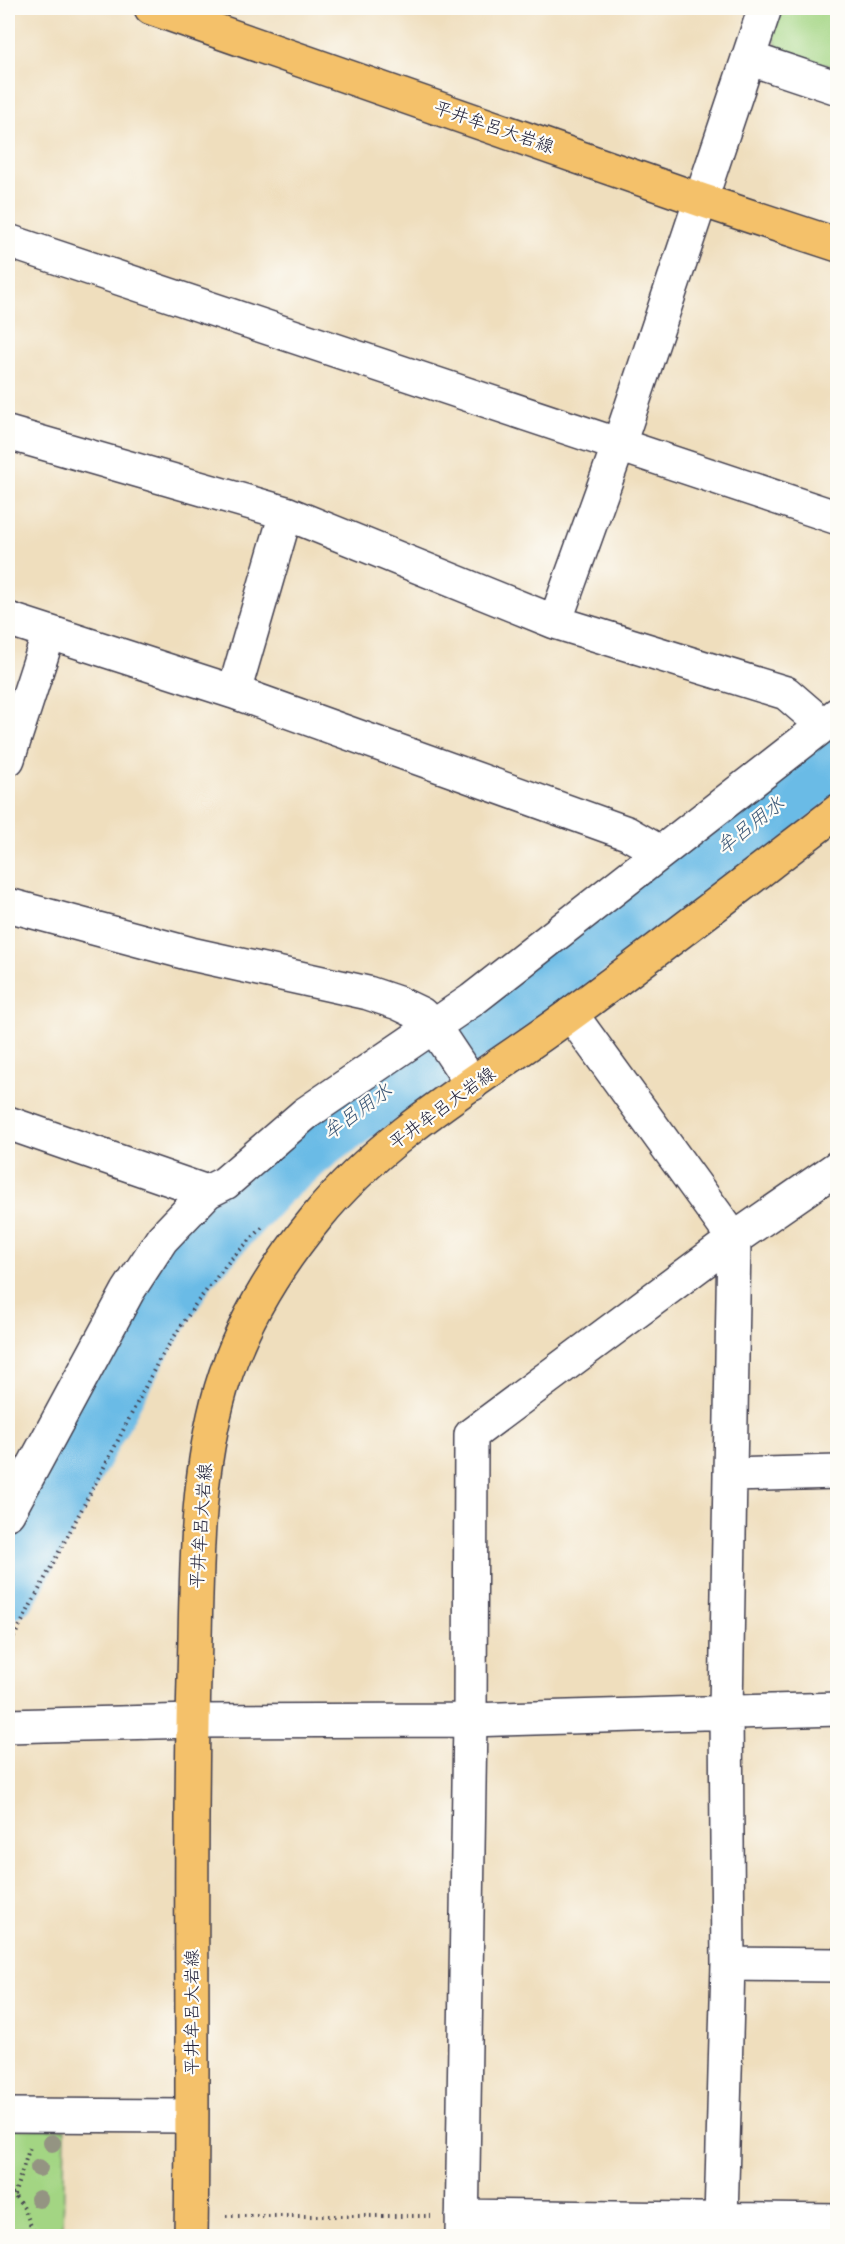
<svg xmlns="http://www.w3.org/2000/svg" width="845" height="2244" font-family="'Shantell Sans','Klee One',sans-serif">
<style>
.green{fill:#a3d583;stroke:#627c5f;stroke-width:1.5}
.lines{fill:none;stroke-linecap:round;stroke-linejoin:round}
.river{stroke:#6bbbe6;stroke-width:62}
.minor-casing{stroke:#413e4e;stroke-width:36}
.major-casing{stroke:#413e4e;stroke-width:36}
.path{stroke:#413e4e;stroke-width:4;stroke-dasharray:1.5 4.5;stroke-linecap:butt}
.minor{stroke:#fff;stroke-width:33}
.major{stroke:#f4c16a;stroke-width:33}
.tree{fill:#949482}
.labels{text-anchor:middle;stroke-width:4.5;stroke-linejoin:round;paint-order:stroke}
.street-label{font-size:18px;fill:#22223b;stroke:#fdfcf7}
.water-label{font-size:20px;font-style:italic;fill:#3c5877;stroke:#fdfcf7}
</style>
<rect width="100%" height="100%" fill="#fdfcf7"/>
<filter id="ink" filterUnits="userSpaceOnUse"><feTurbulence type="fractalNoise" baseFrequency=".0167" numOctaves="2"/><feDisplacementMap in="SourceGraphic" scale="12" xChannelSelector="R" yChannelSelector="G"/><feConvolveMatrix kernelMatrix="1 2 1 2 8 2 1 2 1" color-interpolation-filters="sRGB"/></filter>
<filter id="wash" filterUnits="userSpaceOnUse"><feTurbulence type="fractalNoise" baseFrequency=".008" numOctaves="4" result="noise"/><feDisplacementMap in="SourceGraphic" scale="24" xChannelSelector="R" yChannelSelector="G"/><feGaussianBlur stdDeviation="1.35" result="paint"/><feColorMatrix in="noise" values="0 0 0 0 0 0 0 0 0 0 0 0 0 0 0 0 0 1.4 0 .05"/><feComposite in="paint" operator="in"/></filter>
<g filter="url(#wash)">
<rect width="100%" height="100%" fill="#efdebd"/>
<path class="green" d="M 782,8 L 837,8 L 837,68 L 778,50 L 773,34 Z
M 8,2129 L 65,2129 L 63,2236 L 8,2236 Z"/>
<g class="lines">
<path class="river" d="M 8,1588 L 138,1346 L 188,1266 L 268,1180 L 316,1140 L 520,995 L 748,828 L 838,753"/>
</g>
</g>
<g filter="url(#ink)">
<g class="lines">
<defs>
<path id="minor" d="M 748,58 L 838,88
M 8,241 L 838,518
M 8,433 L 286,513 L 555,622 L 619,444 L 765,8
M 8,619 L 234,692 L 627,833 L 660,852
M 555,622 L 786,693 L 823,725
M 234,692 L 286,513
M 8,759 L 49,633
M 8,905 L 191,954 L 368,993 L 398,1003 L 421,1014 L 434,1027 L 472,1084
M 571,1014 L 734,1239 L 726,1711 L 728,1964 L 721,2219
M 8,1123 L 207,1192
M 731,1475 L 838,1472
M 8,1513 L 128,1291 L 162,1239 L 207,1192 L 225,1183 L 305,1114 L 472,1000 L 838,714
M 8,1726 L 193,1721 L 470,1720 L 838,1709
M 728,1964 L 838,1965
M 8,2115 L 191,2116
M 462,2216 L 838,2221
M 462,2236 L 470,1720 L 471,1435 L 734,1239 L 838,1167"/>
<path id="major" d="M 151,8 L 701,200 L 838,245
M 191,2236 C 194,2050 189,1864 194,1678 C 197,1581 194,1483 221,1389 C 240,1325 275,1268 317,1217 C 385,1133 484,1078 571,1014 C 661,948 749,879 838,811"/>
</defs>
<use href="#minor" class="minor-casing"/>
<use href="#major" class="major-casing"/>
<path class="path" d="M 8,1648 L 111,1454 L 159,1360 L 195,1305 L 231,1259 L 265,1225
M 8,2188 L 24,2208 L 35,2236
M 14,2195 L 30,2147
M 226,2216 L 431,2216"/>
<use href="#minor" class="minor"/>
<use href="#major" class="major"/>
</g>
<g class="tree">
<circle cx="52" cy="2143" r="9"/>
<circle cx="39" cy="2168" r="9"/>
<circle cx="39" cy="2199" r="9"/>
</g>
</g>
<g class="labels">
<g class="street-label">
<text transform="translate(494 127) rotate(19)" y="6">平井牟呂大岩線</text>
<text transform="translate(442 1108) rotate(-36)" y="6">平井牟呂大岩線</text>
<text transform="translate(201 1526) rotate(-86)" y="6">平井牟呂大岩線</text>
<text transform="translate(192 2012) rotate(-90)" y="6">平井牟呂大岩線</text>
</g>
<g class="water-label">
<text transform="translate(750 825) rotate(-38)" y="7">牟呂用水</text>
<text transform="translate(357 1111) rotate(-36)" y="7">牟呂用水</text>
</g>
</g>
<rect width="845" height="2244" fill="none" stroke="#fdfcf7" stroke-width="30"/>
</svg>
